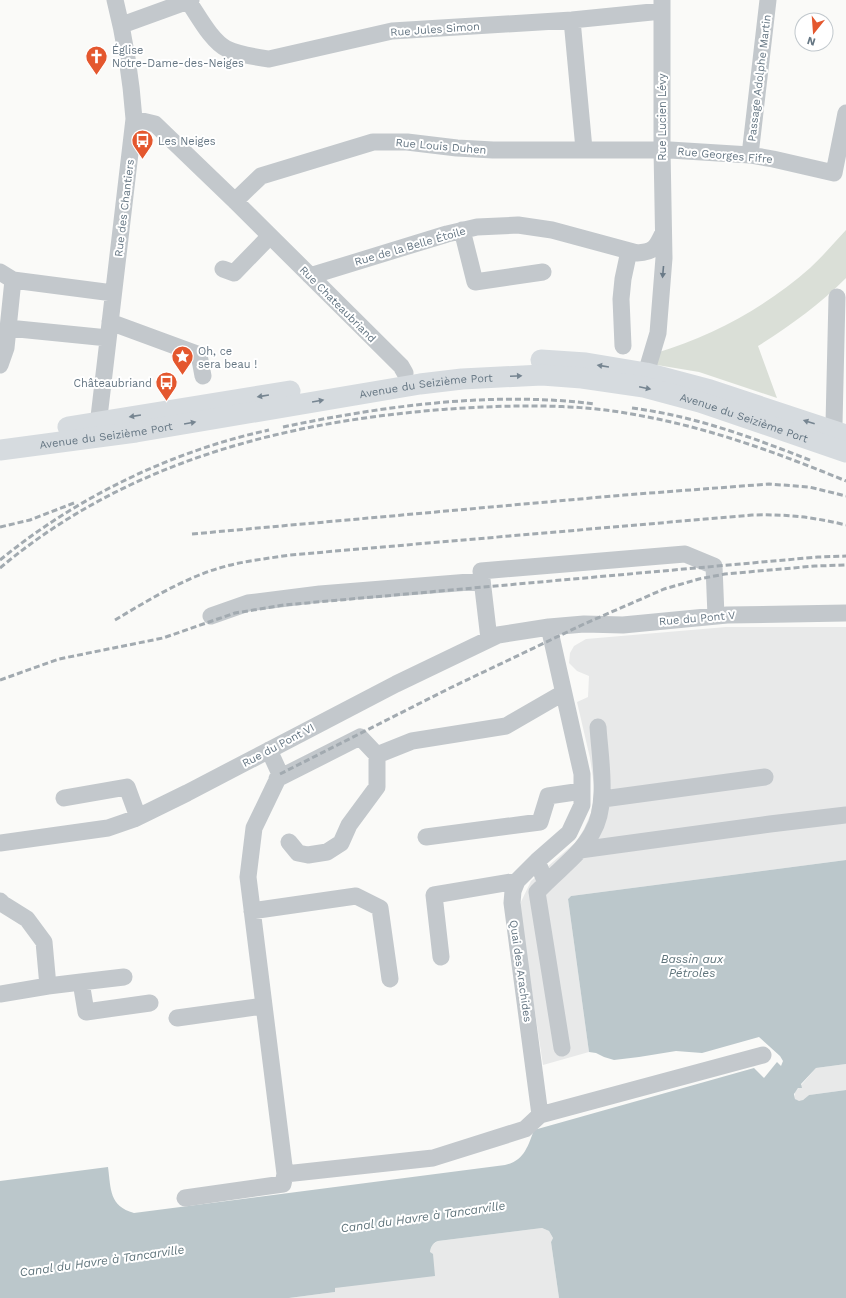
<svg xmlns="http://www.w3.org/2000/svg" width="846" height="1298" font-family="'Work Sans',sans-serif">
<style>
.built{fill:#e8e9e9}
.green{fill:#dadfd7}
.water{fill:#bbc7cb}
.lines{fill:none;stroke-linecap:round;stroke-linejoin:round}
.minor{stroke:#c3c8cc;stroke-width:17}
.major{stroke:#d6dbdf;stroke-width:21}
.rail{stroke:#a2aab0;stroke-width:3;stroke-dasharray:6 3;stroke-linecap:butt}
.oneway{fill:#6a7a87}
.oneway2{fill:#768591}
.labels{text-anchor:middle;stroke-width:4;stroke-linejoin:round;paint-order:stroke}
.street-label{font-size:11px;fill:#657683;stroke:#fff}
.poi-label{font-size:11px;fill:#657683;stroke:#fff;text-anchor:start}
.water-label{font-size:12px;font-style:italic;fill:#60757c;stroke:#fff}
</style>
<rect width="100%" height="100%" fill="#fafaf8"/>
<path class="built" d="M 726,627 L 846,627 L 846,860 L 571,896 L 568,899 L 589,1052 L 543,1065 L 519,906 L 531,881 L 576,842 L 584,829 L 591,813 L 595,792 L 590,758 L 577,702 L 588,697 L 589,676 L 577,671 L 569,663 L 570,653 L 574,646 L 586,639 Z
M 846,1064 L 846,1090 L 809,1095 L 802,1101 L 797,1101 L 795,1099 L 795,1092 L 816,1068 Z
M 542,1228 L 549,1231 L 553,1238 L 551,1242 L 559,1298 L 289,1298 L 335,1292 L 335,1288 L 430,1252 L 432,1245 L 438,1241 Z"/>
<path class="green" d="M 846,230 L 846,278 C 819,305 790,326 758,346 L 777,398 L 699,372 L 657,365 L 656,353 C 712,336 766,307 810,268 C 823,256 834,243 846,230 Z"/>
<path class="water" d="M 846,860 L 846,1064 L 816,1068 L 801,1084 L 802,1088 L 798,1088 L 794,1094 L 795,1099 L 799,1101 L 803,1100 L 809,1095 L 846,1090 L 846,1298 L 559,1298 L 551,1242 L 553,1238 L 549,1231 L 542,1228 L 438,1241 C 433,1243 431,1246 430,1252 L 433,1254 L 435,1276 L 335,1288 L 335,1292 L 289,1298 L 0,1298 L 0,1181 L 108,1167 C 111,1189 109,1206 134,1213 L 505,1165 C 524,1161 528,1146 534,1130 L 754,1068 L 764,1078 L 777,1062 L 781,1066 L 783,1061 L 780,1056 L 759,1037 L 702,1053 L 676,1051 L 639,1057 L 614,1060 L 604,1057 L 596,1053 L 589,1052 L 568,899 L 571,896 Z"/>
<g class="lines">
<path class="minor" d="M 188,1 C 198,15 211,41 227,49 C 240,55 255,57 269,59 L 392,31 L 572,20 L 662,11
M 572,20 L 584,149
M 122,25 L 191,0
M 134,119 L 155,124 L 235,201 L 401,366 L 405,373
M 750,155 L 768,0
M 235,201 L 261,176 L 373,142 L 407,142 L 457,148 L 493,150 L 670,150 L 750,155 L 773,159 L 834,173 L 846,113
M 462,230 L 475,282 L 543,272
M 223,269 L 234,273 L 270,236
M 0,272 L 13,280 L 113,293
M 310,276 L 447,234 L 477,227 L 518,225 L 552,230 L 637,253 C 654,252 656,248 663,233
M 110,322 L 197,354 L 200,360 L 203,376
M 8,328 L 108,338
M 623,346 L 621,299 L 623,279 L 629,251
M 0,365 L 6,348 L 13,280
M 646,373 L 658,333 L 664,258 L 662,149 L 662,0
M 833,430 L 834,424 L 837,297
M 97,434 L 134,119 C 131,78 125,39 115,0
M 211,616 L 248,603 L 320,594 L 482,581
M 549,627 L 582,774 L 582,805 L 569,833 L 537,861 L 517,881 L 513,891 L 512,903 L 540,1115 L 763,1055
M 489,639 L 481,571 L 685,554 L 714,566 L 716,616
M 269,750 L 280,774 L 254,828 L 248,877 L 285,1174 L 433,1158 L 525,1129 L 540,1115
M 277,779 L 360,737 L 377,755
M 64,798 L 127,787 L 138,817
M 603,799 L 765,777
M 426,837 L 540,822 L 548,796 L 582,791
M 289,842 L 298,853 L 308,855 L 327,852 L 341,843 L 349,825 L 377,787 L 377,755 L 412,741 L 506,726 L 563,693
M 0,843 L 108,828 L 134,819 L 187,793 L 396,684 L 498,635 L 549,627 L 584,624 L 623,625 L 727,615 L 846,613
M 580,850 L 770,824 L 846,815
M 537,861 L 546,883 L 537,892 L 562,1048
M 546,883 C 562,867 581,853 592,833 C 609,805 600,759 598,727
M 0,901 L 3,904 L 27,919 L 44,942 L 48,986 L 0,994
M 252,911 L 356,896 L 380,908 L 390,979
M 441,957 L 434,895 L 517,881
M 81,982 L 124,977
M 48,986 L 81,982 L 86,1012 L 150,1003
M 177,1018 L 263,1006
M 185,1198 L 283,1184 L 285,1174"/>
<g class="major">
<path d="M 541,360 L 586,363 L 646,373 L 710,390 L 846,435"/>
<path d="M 68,427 L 290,391"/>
<path id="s1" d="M 0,450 L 136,432 L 420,384 L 462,379 L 542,375 L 582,378 L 644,387 L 700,402 L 846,452"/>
</g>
<path class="rail" d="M 632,408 C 695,416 754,438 812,461
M 283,427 C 383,406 493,391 595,404
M 0,527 L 30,520 L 74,503
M 192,534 L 624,495 L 769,484 L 809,487 L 846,496
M 0,560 C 77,497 172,451 269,430
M 0,568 C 127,461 287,421 449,409 C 511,405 575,403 637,415 C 710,428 778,453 846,481
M 115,620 C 152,598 192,573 235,564 C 253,560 271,558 290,555 L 752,515 C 786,514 813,517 846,525
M 0,680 L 59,659 L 163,638 L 235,613 L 284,605 L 818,557 L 846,556
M 280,774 L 450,688 L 584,624 L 664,589 L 699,579 L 725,574 L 815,566 L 846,565"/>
</g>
<defs><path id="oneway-solid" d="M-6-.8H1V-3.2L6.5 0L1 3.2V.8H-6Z"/></defs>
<use class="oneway" href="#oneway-solid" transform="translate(663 272) rotate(95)"/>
<g class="oneway2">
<use href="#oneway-solid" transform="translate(603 366) rotate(-171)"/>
<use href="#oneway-solid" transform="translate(516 376) rotate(-3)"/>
<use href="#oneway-solid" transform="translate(645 388) rotate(12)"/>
<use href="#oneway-solid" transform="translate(263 396) rotate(171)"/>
<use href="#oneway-solid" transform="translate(318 401) rotate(-10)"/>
<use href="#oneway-solid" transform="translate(135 416) rotate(171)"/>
<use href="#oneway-solid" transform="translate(809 422) rotate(-162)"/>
<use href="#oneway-solid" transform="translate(190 423) rotate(-10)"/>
</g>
<defs>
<symbol id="church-pin" viewBox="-11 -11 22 30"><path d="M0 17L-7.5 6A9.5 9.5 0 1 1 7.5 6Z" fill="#e4572e" stroke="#fff"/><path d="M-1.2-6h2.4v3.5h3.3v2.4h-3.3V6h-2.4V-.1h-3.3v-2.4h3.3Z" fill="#fff"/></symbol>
<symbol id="bus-pin" viewBox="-11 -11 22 30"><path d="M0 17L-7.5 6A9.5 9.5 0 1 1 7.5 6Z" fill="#e4572e" stroke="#fff"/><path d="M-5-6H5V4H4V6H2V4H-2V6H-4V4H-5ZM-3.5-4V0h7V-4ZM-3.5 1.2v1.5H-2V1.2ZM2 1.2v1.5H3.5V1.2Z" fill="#fff"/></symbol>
<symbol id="sight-pin" viewBox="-11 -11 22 30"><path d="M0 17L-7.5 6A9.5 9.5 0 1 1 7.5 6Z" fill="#e4572e" stroke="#fff"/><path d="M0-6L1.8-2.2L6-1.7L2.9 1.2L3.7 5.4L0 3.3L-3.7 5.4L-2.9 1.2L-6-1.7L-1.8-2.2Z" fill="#fff"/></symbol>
</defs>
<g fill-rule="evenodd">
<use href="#church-pin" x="84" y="44" width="25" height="34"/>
<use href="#bus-pin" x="130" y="128" width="25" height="34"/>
<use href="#sight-pin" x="170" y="344" width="25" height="34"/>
<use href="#bus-pin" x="154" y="370" width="25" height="34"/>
</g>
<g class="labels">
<g class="street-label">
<text transform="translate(435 29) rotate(-4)" y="4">Rue Jules Simon</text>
<text transform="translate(759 78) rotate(-83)" y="4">Passage Adolphe Martin</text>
<text transform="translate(662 117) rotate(-90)" y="4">Rue Lucien Lévy</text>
<text transform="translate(441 146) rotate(5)" y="4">Rue Louis Duhen</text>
<text transform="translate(725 155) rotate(5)" y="4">Rue Georges Fifre</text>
<text transform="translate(124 208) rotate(-83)" y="4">Rue des Chantiers</text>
<text transform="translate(410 246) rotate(-16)" y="4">Rue de la Belle Étoile</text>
<text transform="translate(338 304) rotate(45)" y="4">Rue Chateaubriand</text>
<text dy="4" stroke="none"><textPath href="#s1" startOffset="431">Avenue du Seizième Port</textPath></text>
<text dy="4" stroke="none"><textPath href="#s1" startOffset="755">Avenue du Seizième Port</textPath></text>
<text dy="4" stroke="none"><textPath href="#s1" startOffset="107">Avenue du Seizième Port</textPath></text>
<text transform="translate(697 618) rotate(-5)" y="4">Rue du Pont V</text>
<text transform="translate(278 745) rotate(-28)" y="4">Rue du Pont VI</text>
<text transform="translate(521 971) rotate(82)" y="4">Quai des Arachides</text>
</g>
<g class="poi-label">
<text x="112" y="54">Église<tspan x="112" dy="13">Notre-Dame-des-Neiges</tspan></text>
<text x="158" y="145">Les Neiges</text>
<text x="198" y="355">Oh, ce<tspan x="198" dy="13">sera beau !</tspan></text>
<text x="152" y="387" text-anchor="end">Châteaubriand</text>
</g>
<g class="water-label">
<text x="692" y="963">Bassin aux<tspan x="692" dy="14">Pétroles</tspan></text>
<text transform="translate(423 1217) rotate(-8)" y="4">Canal du Havre à Tancarville</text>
<text transform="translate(102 1261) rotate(-8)" y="4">Canal du Havre à Tancarville</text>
</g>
</g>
<g transform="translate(814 32) rotate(197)"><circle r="19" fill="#ffffff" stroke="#c1c8cd"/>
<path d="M0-3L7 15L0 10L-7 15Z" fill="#e4572e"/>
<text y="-6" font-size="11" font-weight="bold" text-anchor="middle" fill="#657683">N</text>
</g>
</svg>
